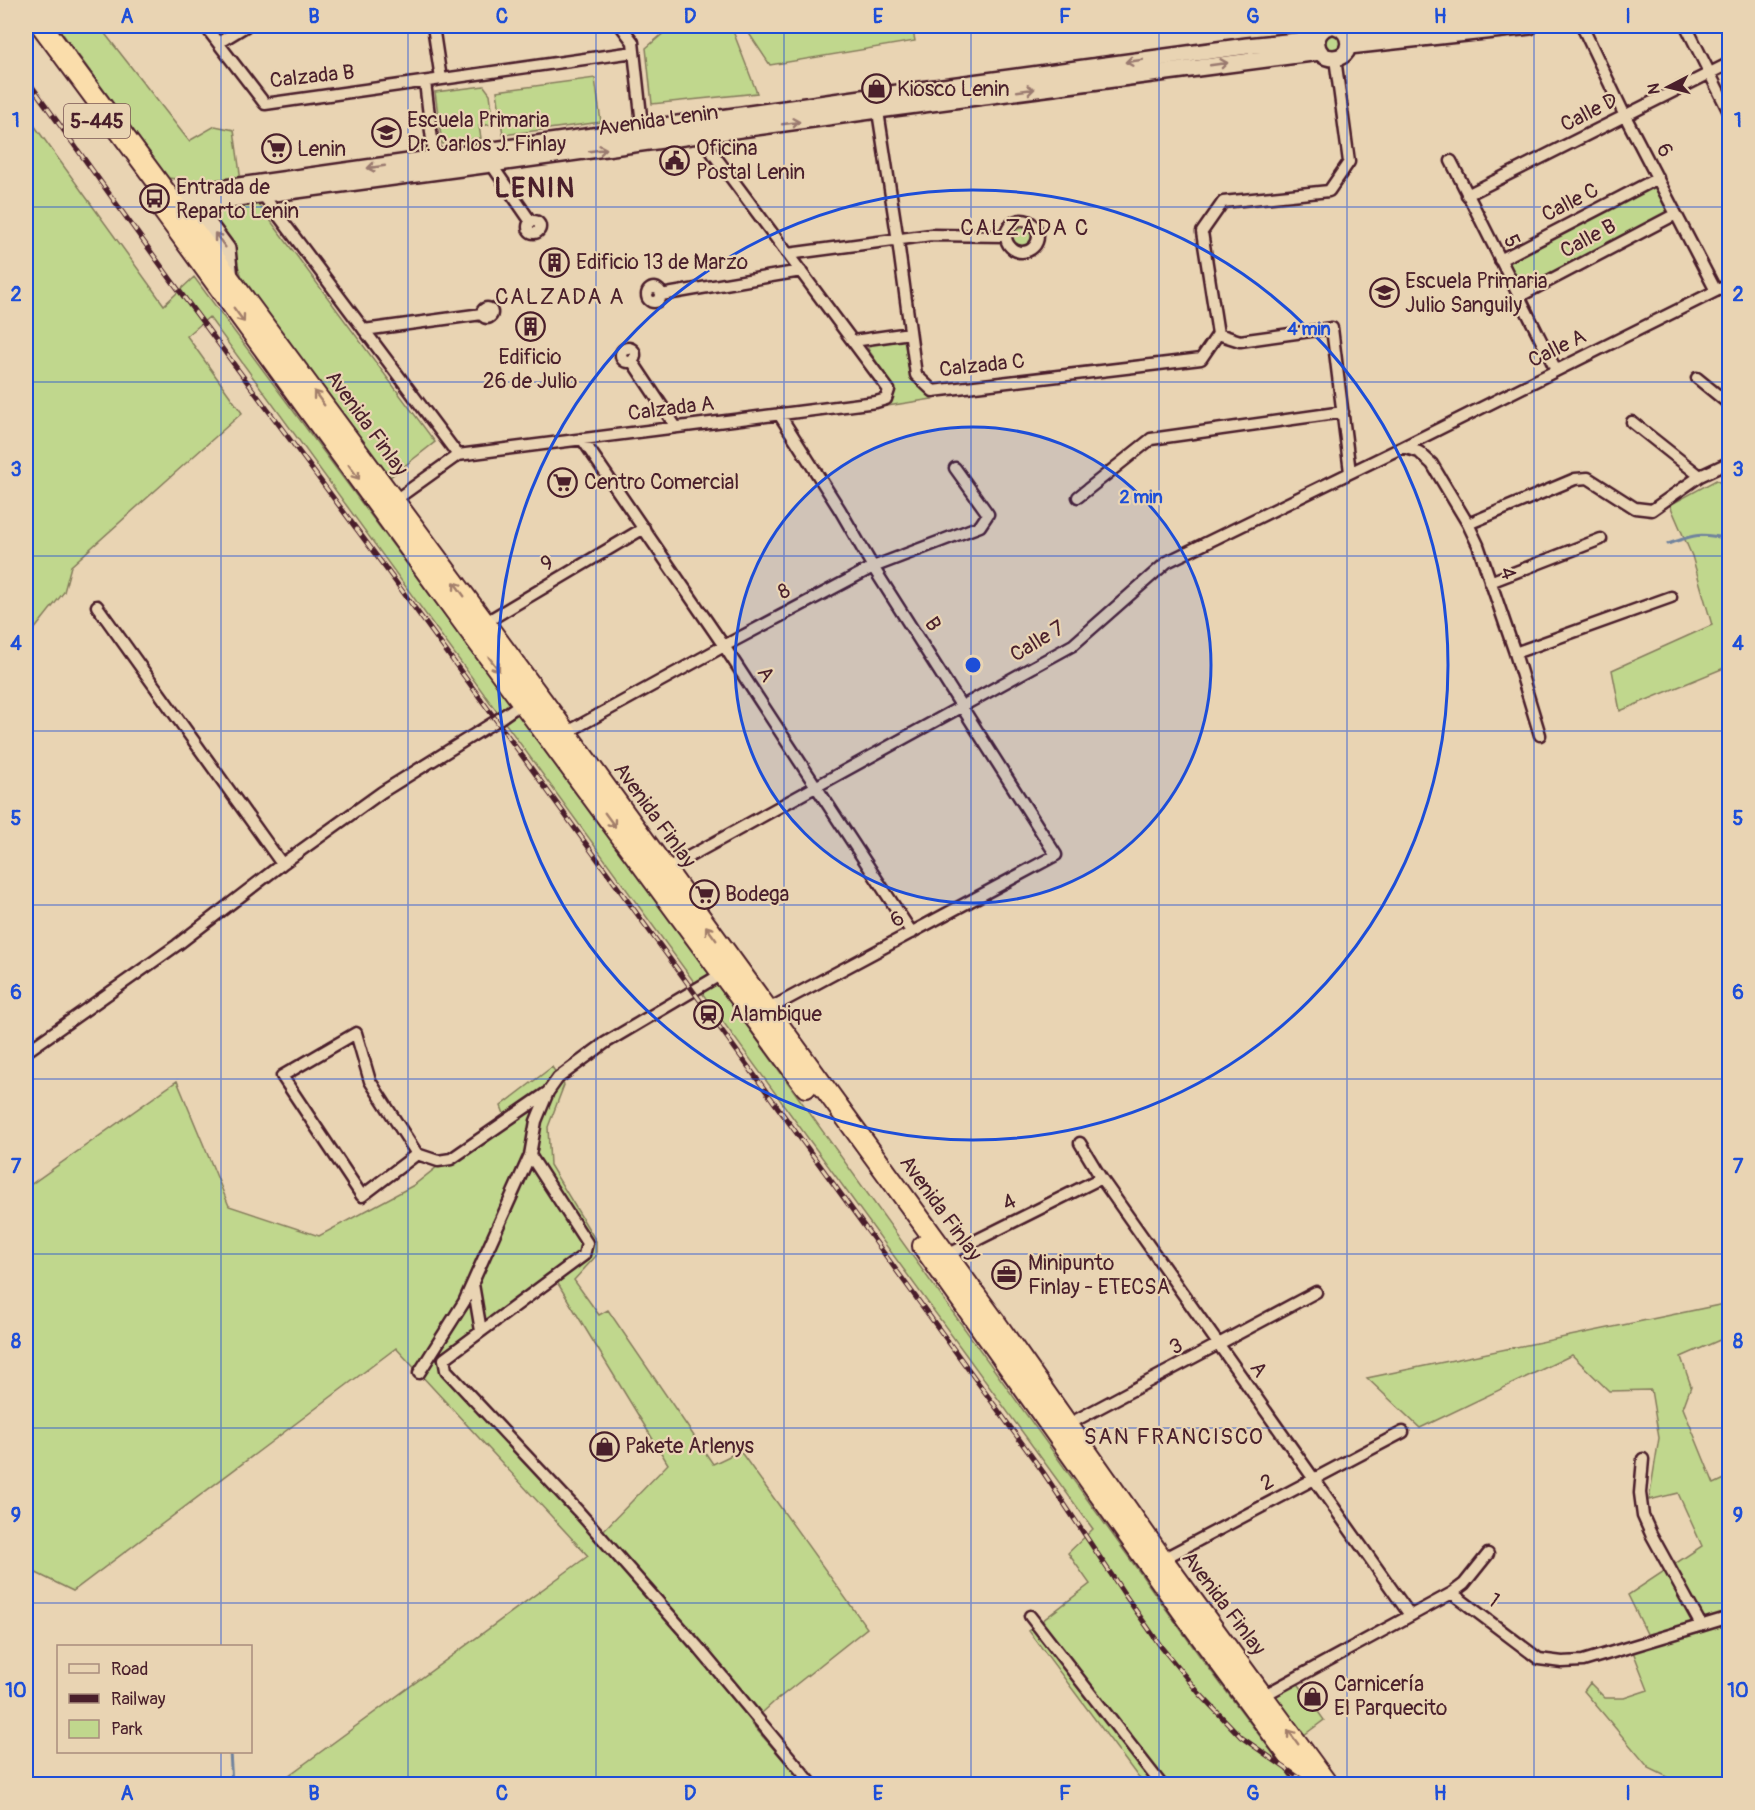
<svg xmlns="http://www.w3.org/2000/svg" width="1755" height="1810" font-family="Pangolin,sans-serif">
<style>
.green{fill:#c0d78d;stroke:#857b5c;stroke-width:1.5;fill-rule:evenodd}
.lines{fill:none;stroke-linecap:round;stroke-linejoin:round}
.stream{stroke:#6f839d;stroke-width:3}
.street-casing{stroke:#4a1f2b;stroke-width:15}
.secondary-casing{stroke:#4a1f2b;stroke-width:20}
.highway-casing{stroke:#4a1f2b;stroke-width:24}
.street{stroke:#e9d4b3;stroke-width:10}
.secondary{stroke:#e9d4b3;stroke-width:15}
.highway{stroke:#faddab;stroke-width:20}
.rail-casing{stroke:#4a1f2b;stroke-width:5}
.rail{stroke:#e9d4b3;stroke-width:3;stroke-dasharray:9;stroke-linecap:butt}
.oneway{stroke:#9a7a6f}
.oneway2{stroke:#a27e6b}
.grid{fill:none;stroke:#1d4ed8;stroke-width:1.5;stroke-opacity:0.55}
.ring{fill:none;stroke:#1d4ed8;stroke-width:3}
.labels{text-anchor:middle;stroke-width:4.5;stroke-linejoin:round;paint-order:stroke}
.shield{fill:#e9d4b3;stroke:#7a5554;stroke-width:1.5}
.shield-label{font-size:20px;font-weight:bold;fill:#4a1f2b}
.street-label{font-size:21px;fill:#4a1f2b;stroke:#e9d4b3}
.poi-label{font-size:21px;fill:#4a1f2b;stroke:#e9d4b3;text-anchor:start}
.neighbourhood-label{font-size:22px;letter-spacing:1.5px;fill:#4a1f2b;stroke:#e9d4b3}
.district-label{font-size:27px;font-weight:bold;letter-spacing:1.5px;fill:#4a1f2b;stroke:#e9d4b3}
.centre{fill:#1d4ed8;stroke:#e9d4b3;stroke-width:3}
.ring-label{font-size:18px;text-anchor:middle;font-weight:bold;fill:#1d4ed8;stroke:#e9d4b3;stroke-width:4.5;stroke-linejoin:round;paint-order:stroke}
.neatline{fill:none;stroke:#1d4ed8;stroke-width:2}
.grid-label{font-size:20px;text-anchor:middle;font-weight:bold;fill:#1d4ed8}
</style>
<rect width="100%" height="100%" fill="#e9d4b3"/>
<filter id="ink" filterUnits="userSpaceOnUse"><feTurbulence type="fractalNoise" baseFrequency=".0167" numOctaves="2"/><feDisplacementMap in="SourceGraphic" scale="12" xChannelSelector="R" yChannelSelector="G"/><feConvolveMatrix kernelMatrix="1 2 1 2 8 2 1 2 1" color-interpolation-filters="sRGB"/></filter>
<g filter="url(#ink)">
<path class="green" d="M 57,26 L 99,26 L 189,141 L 215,126 L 234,130 L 241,181 L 435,442 L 389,478 L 243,280 L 232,248 L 185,180 L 168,178 Z
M 672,26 L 731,26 L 757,93 L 652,104 L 646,48 Z
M 744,26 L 912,26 L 915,41 L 770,65 Z
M 1336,30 L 1344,47 L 1327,54 L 1321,36 Z
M 595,78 L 601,122 L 503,135 L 497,91 Z
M 484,86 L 490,94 L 494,124 L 479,126 L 481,138 L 442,144 L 435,92 Z
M 26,114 L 164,305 L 194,277 L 671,920 L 1199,1655 L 1296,1784 L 1146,1784 L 1138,1777 L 1029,1631 L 1090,1584 L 1068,1553 L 1093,1529 L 209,317 L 187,336 L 242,413 L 71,566 L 64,592 L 26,640 Z
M 1654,186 C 1660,192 1668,206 1665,215 L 1530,285 C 1517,287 1510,272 1510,260 Z
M1012 238a10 10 0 1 1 20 0a10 10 0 1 1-20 0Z
M 904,339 L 910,377 L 932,399 L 887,406 L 894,388 L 868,349 L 868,344 L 871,342 Z
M 1716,480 L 1729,488 L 1729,666 L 1620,711 L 1612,670 L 1712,625 L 1692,556 L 1670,505 Z
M 552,1067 L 564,1085 L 548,1127 L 550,1165 L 596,1241 L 596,1256 L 574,1280 L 599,1315 L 608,1310 L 713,1464 L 740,1451 L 867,1628 L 774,1702 L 751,1723 L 804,1784 L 277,1784 L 588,1556 L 396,1348 L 73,1591 L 26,1568 L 26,1188 L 177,1081 L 229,1206 L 319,1236 L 414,1185 L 504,1114 L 501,1106 ZM 557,1282 L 668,1464 L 600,1534 L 449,1363 Z
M 1729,1303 L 1729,1336 L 1681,1357 L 1691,1386 L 1683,1408 L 1714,1484 L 1729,1477 L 1729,1784 L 1682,1784 L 1649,1768 L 1584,1691 L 1590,1683 L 1605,1698 L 1624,1698 L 1648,1690 L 1632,1649 L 1652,1644 L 1628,1595 L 1702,1546 L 1678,1493 L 1649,1500 L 1659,1438 L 1651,1390 L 1609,1391 L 1572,1355 L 1420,1428 L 1367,1378 Z
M 1297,1682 L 1324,1720 L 1304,1735 L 1275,1695 Z"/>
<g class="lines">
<path class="stream" d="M 1668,544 C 1696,534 1700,533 1730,539
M 230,1752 L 232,1784"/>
<defs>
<path id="street" d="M 205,26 L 265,104 L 634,52
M 433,26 L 441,79
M 621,26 L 633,42 L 643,134
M 1582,26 L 1625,116 L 1716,291
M 1686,26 L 1730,114
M 218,43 L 246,26
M 425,82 L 435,165
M 877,105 L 898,241 L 916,375 L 933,391 L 1201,359 L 1218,334 L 1202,232 L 1223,202 L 1329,191 L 1349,162 L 1335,58
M 1451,161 L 1556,370
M 491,164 L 531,222
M 260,191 L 458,455
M 1467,195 L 1730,63
M1006 236a16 16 0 1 1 32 0a16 16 0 1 1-32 0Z
M528 227a6 6 0 1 1 12 0a6 6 0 1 1-12 0Z
M 788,254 L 931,235 L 1006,236
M 1500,260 L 1658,178
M647 295a7 7 0 1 1 14 0a7 7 0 1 1-14 0Z
M 661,295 L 801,271
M 1518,297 L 1676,214
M482 313a5 5 0 1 1 10 0a5 5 0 1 1-10 0Z
M 364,330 L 482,314
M 1218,334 L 1240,341 L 1332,328 L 1350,472
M 853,341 L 910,333
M621 355a7 7 0 1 1 14 0a7 7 0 1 1-14 0Z
M 632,361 L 676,427
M 1697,378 L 1730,405
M 1632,422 L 1700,476
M 582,439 L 724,646 L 912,933
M 1403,447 L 1419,452 L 1432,464 L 1468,524 L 1478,545 L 1515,653 L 1540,735
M 1078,497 L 1151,439 L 1343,412
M 391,503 L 458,455 L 876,402 L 886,399 L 889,390 L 697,132
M 1468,524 L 1575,479 L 1588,478 L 1635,508 L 1652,510 L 1700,476 L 1730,462
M 1490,582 L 1601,539
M 97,606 L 282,864
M 481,625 L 644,528
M 1515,653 L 1671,597
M 564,734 L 724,646 L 873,567 L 980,526 L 988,514 L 955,468
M 663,871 L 1073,645 L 1167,562 L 1403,447 L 1730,284
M 765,1011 L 1056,855 L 873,567 L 840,510 L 779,414
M 26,1052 L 177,945 L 282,864 L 382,792 L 496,721 L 526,700
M 1080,1143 L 1101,1178 L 1410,1615
M 417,1154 L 362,1196 L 282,1076 L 356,1033 L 370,1081 L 417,1154 L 438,1161 L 451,1159 L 548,1092
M 530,1155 L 587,1243 L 584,1255 L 444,1359 L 446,1370 L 578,1511 L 697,1646 L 812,1784
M 943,1257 L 1101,1178
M 473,1284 L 481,1331
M 419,1373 L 464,1302 L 530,1155 L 536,1121 L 548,1092 L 558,1078 L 605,1043 L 725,972
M 1065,1426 L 1316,1292
M 1643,1459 L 1640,1493 L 1643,1516 L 1651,1534 L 1701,1625
M 1159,1561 L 1403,1432
M 1452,1593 L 1539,1659 L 1562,1662 L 1583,1661 L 1730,1617
M 1030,1616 L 1161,1784
M 1261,1697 L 1452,1593 L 1464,1584 L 1488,1554"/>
<path id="secondary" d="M 1330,26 C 1311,31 1313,58 1333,58 C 1353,58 1354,31 1335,26
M 1348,35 L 1432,26
M 1349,46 L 1530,26
M 190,199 L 227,249 L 230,279
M 169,211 L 173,201 L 189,193 L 876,96 L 1247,46 L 1317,39
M 170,216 L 182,213 L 208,202 L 491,164 L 878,110 L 1320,52"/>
<path id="highway" d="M 42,26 L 566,733 L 995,1322 L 1162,1559 L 1327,1784
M 160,206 L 470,631 L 806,1087
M 923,1246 L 1193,1626 L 1310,1784"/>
</defs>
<use href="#street" class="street-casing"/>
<use href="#secondary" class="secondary-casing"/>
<use href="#highway" class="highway-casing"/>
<use href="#street" class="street"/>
<use href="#secondary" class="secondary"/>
<use href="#highway" class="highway"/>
<defs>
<path id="rail" d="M 26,78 L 172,281 L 387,570 L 1043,1472 L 1125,1595 L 1162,1648 L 1199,1693 L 1241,1737 L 1308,1784"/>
</defs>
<use href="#rail" class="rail-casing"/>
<use href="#rail" class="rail"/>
</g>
<defs><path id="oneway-shaft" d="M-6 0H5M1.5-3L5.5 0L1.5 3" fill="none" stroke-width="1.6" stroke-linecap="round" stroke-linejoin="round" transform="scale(1.5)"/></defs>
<g class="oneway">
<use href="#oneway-shaft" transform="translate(1134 61) rotate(172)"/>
<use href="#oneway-shaft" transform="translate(1219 64) rotate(-8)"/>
<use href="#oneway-shaft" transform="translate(1026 90) rotate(-8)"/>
<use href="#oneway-shaft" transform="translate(791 123) rotate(-8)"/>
<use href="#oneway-shaft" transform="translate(598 150) rotate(-8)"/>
<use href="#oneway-shaft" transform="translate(376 167) rotate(172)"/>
<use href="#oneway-shaft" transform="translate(220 240) rotate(-127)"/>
</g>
<g class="oneway2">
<use href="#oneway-shaft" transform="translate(239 315) rotate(54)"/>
<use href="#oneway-shaft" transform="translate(319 398) rotate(-126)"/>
<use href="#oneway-shaft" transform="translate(354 472) rotate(54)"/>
<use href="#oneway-shaft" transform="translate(459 589) rotate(-126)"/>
<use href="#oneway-shaft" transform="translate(494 664) rotate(53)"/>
<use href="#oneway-shaft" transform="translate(610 820) rotate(54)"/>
<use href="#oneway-shaft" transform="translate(711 933) rotate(-126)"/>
<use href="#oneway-shaft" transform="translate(1293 1737) rotate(-126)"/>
</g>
</g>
<path class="grid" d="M 221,26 L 221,1646M 408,26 L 408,1784M 596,26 L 596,1784M 784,26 L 784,1784M 971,26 L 971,1784M 1159,26 L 1159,1784M 1347,26 L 1347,1784M 1534,26 L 1534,1784M 26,207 L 1730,207M 26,382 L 1730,382M 26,556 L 1730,556M 26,731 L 1730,731M 26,905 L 1730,905M 26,1079 L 1730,1079M 26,1254 L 1730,1254M 26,1428 L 1730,1428M 26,1603 L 1730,1603M 221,1752 L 221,1784"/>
<circle cx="973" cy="665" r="238" fill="#1d4ed8" fill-opacity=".12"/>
<g class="ring">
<circle cx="973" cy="665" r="238"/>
<circle cx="973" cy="665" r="475"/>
</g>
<defs>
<symbol id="shop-ring" viewBox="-11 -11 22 22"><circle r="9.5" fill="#e9d4b3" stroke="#4a1f2b" stroke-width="1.5"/><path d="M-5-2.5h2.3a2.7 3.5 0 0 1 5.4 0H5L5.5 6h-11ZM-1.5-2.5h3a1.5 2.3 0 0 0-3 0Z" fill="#4a1f2b"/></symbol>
<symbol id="school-ring" viewBox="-11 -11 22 22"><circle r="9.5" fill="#e9d4b3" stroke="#4a1f2b" stroke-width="1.5"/><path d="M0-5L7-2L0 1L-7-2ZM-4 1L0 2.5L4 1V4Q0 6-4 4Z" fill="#4a1f2b"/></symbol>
<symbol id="supermarket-ring" viewBox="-11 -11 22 22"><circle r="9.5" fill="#e9d4b3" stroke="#4a1f2b" stroke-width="1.5"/><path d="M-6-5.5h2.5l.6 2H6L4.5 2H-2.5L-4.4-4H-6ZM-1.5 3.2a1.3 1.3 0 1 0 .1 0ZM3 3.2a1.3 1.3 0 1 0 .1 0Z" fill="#4a1f2b"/></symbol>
<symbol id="civic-ring" viewBox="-11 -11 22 22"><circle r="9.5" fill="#e9d4b3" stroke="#4a1f2b" stroke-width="1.5"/><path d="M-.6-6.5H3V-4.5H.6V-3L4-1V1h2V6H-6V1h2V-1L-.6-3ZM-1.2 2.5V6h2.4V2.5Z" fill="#4a1f2b"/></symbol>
<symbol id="bus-ring" viewBox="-11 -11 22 22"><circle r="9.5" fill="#e9d4b3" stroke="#4a1f2b" stroke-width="1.5"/><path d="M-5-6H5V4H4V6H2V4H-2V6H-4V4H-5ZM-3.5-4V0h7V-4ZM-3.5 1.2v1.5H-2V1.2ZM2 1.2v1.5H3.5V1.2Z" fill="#4a1f2b"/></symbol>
<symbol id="building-ring" viewBox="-11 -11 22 22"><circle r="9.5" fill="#e9d4b3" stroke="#4a1f2b" stroke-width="1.5"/><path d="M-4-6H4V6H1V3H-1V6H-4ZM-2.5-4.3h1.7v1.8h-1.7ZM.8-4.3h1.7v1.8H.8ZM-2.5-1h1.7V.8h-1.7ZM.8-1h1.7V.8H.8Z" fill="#4a1f2b"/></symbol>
<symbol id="station-ring" viewBox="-11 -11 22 22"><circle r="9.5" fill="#e9d4b3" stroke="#4a1f2b" stroke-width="1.5"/><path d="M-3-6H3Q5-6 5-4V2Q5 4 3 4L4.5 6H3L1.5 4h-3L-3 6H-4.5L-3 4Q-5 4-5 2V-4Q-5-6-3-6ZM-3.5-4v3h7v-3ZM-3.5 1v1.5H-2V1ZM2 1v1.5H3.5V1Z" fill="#4a1f2b"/></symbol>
<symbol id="office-ring" viewBox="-11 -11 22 22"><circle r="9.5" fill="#e9d4b3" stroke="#4a1f2b" stroke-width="1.5"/><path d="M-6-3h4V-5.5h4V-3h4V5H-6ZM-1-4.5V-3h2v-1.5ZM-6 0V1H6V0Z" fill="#4a1f2b"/></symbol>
</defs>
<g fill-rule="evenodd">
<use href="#shop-ring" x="860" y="72" width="33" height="33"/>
<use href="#school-ring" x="370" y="116" width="33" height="33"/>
<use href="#supermarket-ring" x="260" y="132" width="33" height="33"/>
<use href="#civic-ring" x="658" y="144" width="33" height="33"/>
<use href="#bus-ring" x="138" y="182" width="33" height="33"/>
<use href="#building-ring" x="538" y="246" width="33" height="33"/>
<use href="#school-ring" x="1368" y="276" width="33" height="33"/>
<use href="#building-ring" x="514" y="310" width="33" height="33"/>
<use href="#supermarket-ring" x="546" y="466" width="33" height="33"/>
<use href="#supermarket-ring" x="688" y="878" width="33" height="33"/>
<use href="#station-ring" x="692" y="998" width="33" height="33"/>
<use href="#office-ring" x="990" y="1258" width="33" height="33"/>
<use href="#shop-ring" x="588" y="1430" width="33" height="33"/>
<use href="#shop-ring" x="1296" y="1680" width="33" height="33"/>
</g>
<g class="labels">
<rect class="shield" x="64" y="104" width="66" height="34" rx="4.5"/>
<g class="shield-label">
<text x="97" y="128">5-445</text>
</g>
<g class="street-label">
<text transform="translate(312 76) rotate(-6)" y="7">Calzada B</text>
<text transform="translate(1589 112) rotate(-27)" y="7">Calle D</text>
<text transform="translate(658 120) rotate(-8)" y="7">Avenida Lenin</text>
<text transform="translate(1665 150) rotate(63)" y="7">6</text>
<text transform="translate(1570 202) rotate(-27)" y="7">Calle C</text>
<text transform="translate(1588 238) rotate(-28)" y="7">Calle B</text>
<text transform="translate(1512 241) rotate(63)" y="7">5</text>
<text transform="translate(1557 348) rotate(-26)" y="7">Calle A</text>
<text transform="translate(982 365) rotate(-6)" y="7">Calzada C</text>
<text transform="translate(671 408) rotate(-7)" y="7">Calzada A</text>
<text transform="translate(367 423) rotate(54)" y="7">Avenida Finlay</text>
<text transform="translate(547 563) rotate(-31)" y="7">9</text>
<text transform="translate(1508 573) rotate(71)" y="7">4</text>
<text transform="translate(784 591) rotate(-28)" y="7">8</text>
<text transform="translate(933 624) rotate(57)" y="7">B</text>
<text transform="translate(1037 641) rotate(-31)" y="7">Calle 7</text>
<text transform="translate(766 674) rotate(57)" y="7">A</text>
<text transform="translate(655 815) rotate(54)" y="7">Avenida Finlay</text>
<text transform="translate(897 919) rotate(-28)" y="7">6</text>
<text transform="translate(1009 1202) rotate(-27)" y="7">4</text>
<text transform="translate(941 1208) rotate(54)" y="7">Avenida Finlay</text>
<text transform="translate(1176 1346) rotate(-28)" y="7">3</text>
<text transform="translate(1259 1369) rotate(55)" y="7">A</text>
<text transform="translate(1267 1482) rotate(-28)" y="7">2</text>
<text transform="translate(1494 1600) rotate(37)" y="7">1</text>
<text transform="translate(1224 1603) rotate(53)" y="7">Avenida Finlay</text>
</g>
<g class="poi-label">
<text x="897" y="96">Kiosco Lenin</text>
<text x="407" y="127">Escuela Primaria<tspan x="407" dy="24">Dr. Carlos J. Finlay</tspan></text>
<text x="696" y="155">Oficina<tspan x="696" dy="24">Postal Lenin</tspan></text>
<text x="297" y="156">Lenin</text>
<text x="176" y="194">Entrada de<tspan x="176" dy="24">Reparto Lenin</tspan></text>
<text x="576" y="269">Edificio 13 de Marzo</text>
<text x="1405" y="288">Escuela Primaria<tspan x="1405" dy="24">Julio Sanguily</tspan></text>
<text x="530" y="364" text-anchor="middle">Edificio<tspan x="530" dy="24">26 de Julio</tspan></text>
<text x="584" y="489">Centro Comercial</text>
<text x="725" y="901">Bodega</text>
<text x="730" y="1021">Alambique</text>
<text x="1028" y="1270">Minipunto<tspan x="1028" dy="24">Finlay - ETECSA</tspan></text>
<text x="625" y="1453">Pakete Arlenys</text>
<text x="1334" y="1691">Carnicería<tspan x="1334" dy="24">El Parquecito</tspan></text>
</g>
<g class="neighbourhood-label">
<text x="1025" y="235">CALZADA C</text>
<text x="560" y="304">CALZADA A</text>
<text x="1174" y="1444">SAN FRANCISCO</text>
</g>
<g class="district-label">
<text x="535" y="197">LENIN</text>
</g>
</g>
<circle cx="973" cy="665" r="9" class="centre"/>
<g class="ring-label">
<text x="1309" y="335">4 min</text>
<text x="1141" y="503">2 min</text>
</g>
<rect width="1755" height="1810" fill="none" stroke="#e9d4b3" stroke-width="66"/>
<rect x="57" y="1645" width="195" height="108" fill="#e9d4b3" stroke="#a98c7d" stroke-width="1.5"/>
<rect x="69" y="1664" width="30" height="9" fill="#e9d4b3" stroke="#a98c7d" stroke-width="1.5"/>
<text x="111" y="1675" font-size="18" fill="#4a1f2b">Road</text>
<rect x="69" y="1694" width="30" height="9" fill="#4a1f2b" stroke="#a98c7d" stroke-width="1.5"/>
<text x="111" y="1705" font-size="18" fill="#4a1f2b">Railway</text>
<rect x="69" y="1720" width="30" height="18" fill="#c0d78d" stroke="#a98c7d" stroke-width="1.5"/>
<text x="111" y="1735" font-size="18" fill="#4a1f2b">Park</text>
<g transform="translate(1668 87) rotate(263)" stroke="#e9d4b3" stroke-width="4.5" paint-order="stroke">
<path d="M0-4.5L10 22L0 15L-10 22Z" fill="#4a1f2b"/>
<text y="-9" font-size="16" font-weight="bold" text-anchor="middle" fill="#4a1f2b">N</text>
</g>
<rect x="33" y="33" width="1689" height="1744" class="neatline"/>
<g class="grid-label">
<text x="127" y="23">A</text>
<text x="314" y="23">B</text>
<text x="502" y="23">C</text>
<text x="690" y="23">D</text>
<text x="878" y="23">E</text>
<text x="1065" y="23">F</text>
<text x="1253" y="23">G</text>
<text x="1440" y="23">H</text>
<text x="1628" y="23">I</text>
<text x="16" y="127">1</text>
<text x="1738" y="127">1</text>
<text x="16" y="301">2</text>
<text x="1738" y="301">2</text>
<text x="16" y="476">3</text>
<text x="1738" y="476">3</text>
<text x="16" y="650">4</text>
<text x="1738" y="650">4</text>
<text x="16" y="825">5</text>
<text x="1738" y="825">5</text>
<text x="16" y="999">6</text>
<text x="1738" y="999">6</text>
<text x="16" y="1173">7</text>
<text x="1738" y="1173">7</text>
<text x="16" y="1348">8</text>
<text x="1738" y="1348">8</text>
<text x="16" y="1522">9</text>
<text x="1738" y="1522">9</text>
<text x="16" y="1697">10</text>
<text x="1738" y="1697">10</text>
<text x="127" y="1800">A</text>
<text x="314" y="1800">B</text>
<text x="502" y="1800">C</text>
<text x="690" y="1800">D</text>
<text x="878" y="1800">E</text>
<text x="1065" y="1800">F</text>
<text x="1253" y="1800">G</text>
<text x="1440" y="1800">H</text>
<text x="1628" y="1800">I</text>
</g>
</svg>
